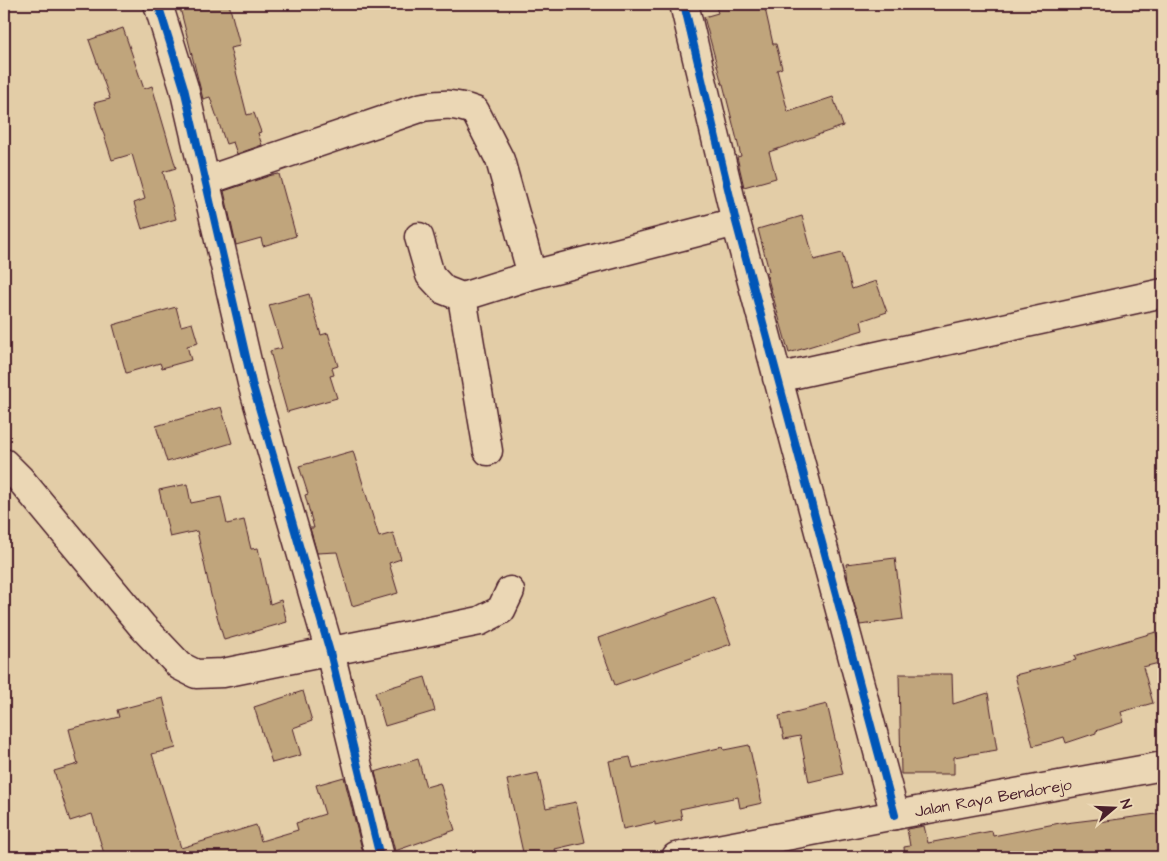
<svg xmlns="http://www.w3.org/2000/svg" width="1167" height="861" font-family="'Architects Daughter',sans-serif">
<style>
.building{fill:#c0a57c;stroke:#4a1f2b}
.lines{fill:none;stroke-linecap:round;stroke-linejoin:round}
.street-casing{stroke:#4a1f2b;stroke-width:31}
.secondary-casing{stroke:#4a1f2b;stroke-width:31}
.street{stroke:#ebd7b5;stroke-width:28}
.secondary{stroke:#ebd7b5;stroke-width:28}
.cycleway-casing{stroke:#ebd7b5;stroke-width:11}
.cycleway{stroke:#0057b8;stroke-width:8}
.labels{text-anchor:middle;stroke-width:4;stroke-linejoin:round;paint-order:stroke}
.street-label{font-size:16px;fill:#4a1f2b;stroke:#ebd7b5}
</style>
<rect width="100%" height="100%" fill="#e3cda7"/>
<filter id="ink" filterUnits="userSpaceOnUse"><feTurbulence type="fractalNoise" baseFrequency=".02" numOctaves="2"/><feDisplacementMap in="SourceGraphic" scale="10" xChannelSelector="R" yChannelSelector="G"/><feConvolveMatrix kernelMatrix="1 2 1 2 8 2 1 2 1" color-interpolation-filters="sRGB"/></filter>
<g filter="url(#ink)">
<path class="building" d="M 179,4 L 229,4 L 240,46 L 230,48 L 247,115 L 254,113 L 261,132 L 258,133 L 262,145 L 237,154 L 233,142 L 226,144 L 210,97 L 203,99 Z
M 715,4 L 764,4 L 773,44 L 776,44 L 782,68 L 777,70 L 788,112 L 833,97 L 843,126 L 769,152 L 776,178 L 744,187 L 737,157 L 741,156 L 723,84 L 722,84 L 704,17 L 718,13 Z
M 123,28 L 144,89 L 152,86 L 176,168 L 163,172 L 176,219 L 142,229 L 134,203 L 145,199 L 132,154 L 112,160 L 94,103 L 110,99 L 89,40 Z
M 279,174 L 296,236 L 263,246 L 261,238 L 236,245 L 224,191 L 272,175 Z
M 802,216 L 814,260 L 842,253 L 852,289 L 876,281 L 887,312 L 861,321 L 863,330 L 789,353 L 766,272 L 769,271 L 758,229 Z
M 309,294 L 321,335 L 328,333 L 338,366 L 332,368 L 334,375 L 330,376 L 337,398 L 287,412 L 270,351 L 282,348 L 269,305 Z
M 176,307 L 181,326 L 192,323 L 198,343 L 187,346 L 191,360 L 162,368 L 160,363 L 126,373 L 113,325 Z
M 221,407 L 232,443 L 167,462 L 156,426 Z
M 353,451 L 379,537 L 393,533 L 401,559 L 389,563 L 398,593 L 352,606 L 337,552 L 317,553 L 310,528 L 314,528 L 305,495 L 308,494 L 299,466 Z
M 187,484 L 191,503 L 221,497 L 227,524 L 244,520 L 251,549 L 258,548 L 270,604 L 281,600 L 287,622 L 224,640 L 211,595 L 197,531 L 170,537 L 159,490 Z
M 895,558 L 903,619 L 860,625 L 848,581 L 846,564 Z
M 714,597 L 731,644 L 615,685 L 598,638 Z
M 1156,632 L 1163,656 L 1163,662 L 1143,667 L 1153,703 L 1121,712 L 1124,722 L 1096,731 L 1096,733 L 1066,743 L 1064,737 L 1033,746 L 1015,675 L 1076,660 L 1074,656 Z
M 899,674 L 952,674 L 953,704 L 988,693 L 997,750 L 954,757 L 954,774 L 901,774 Z
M 425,677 L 435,711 L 385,726 L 375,692 Z
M 303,691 L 312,721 L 293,728 L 301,755 L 272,763 L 254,707 Z
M 163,698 L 176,748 L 152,754 L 181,848 L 256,825 L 261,841 L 298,830 L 296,823 L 325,814 L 316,785 L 344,777 L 364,857 L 105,857 L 92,814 L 70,821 L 54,771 L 78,764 L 69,729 L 119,717 L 117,710 Z
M 827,704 L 843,774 L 809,782 L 800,736 L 784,739 L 779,716 Z
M 749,745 L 762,803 L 740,808 L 738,797 L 680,809 L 682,819 L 655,825 L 655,822 L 623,829 L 609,761 L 630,757 L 633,768 L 723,747 L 724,750 Z
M 418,759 L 426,787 L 440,783 L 455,830 L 395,851 L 375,772 Z
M 538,773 L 546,808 L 576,802 L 585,842 L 555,849 L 556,852 L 524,857 L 507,780 Z
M 1163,813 L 1163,857 L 905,857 L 904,847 L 910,846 L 907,829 L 924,826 L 928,843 L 992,831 L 993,836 L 1065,822 L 1065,823 L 1098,819 L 1098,822 Z"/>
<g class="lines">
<defs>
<path id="street" d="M 158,4 L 184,88 L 252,383 L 330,652 L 380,857
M 684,4 L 736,222 L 895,815
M 205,181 L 423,107 C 445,104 454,103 475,111 L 500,160 L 532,275
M 419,237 L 430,275 L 444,290 L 462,297 L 532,275 L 736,222
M 462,297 L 488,451
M 777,378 L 1163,293
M 4,463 L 20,479 L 143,627 L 180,666 L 196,674 L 223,673 L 480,621 L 501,610 L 510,591"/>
<path id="secondary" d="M 676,857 L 895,815 L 1163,766"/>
</defs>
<use href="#street" class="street-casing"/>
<use href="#secondary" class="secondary-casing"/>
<use href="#street" class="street"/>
<use href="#secondary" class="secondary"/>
<defs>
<path id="cycleway" d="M 158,4 L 184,88 L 252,383 L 330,652 L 380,857
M 684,4 L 736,222 L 895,815"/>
</defs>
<use href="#cycleway" class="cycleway-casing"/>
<use href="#cycleway" class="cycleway"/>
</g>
</g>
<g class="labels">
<g class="street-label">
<text transform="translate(993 797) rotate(-10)" y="6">Jalan Raya Bendorejo</text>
</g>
</g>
<rect width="1167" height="861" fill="none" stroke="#ebd7b5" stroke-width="20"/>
<rect x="10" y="10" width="1147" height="841" fill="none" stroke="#4a1f2b" stroke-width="2" filter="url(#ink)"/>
<g transform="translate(1114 808) rotate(71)" stroke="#ebd7b5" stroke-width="4" paint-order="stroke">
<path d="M0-4L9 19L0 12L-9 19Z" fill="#4a1f2b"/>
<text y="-8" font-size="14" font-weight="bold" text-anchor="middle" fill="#4a1f2b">N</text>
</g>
</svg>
